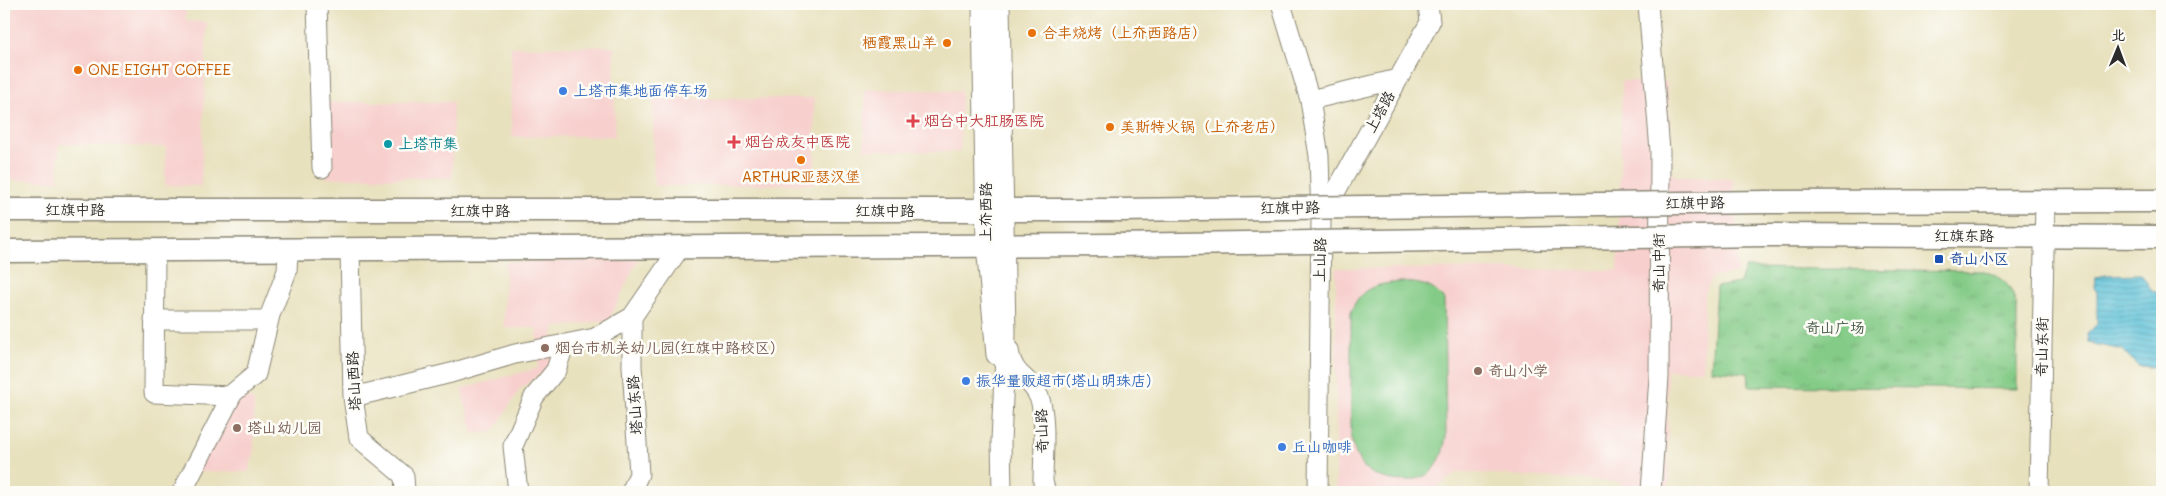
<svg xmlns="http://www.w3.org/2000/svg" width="2166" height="496" font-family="Mali,'LXGW WenKai TC',sans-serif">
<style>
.built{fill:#f7d0ce}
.green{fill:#83cb86;stroke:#577b58}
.park{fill:url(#park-tufts);stroke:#577b58}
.water{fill:url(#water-rules);stroke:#427682}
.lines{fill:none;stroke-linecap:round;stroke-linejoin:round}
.minor-casing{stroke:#8a8674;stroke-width:21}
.major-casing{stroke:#8a8674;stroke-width:25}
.minor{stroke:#fff;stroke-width:19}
.major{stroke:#fff;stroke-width:22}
.major-bridge-casing{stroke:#8a8674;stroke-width:25;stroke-linecap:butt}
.major-bridge{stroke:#fff;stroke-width:22}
.food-dot{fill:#e8710a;stroke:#fdfcf7;stroke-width:2}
.shop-dot{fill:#3f7fe0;stroke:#fdfcf7;stroke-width:2}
.health-dot{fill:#e0444e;stroke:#fdfcf7;stroke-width:2}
.culture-dot{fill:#0f9aa8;stroke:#fdfcf7;stroke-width:2}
.transit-dot{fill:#1a4fb4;stroke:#fdfcf7;stroke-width:2}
.education-dot{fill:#8d6e63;stroke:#fdfcf7;stroke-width:2}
.labels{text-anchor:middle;stroke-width:5;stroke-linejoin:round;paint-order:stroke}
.food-label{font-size:15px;fill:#c56008;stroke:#fdfcf7;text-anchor:start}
.shop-label{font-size:15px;fill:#366cbe;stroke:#fdfcf7;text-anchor:start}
.street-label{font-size:15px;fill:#2b2b2b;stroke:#fdfcf7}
.health-label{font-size:15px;fill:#be3a42;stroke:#fdfcf7;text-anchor:start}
.culture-label{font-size:15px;fill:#0d838f;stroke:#fdfcf7;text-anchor:start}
.transit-label{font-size:15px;fill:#164399;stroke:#fdfcf7;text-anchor:start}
.park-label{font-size:15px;fill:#455b46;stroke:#fdfcf7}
.education-label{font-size:15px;fill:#785e54;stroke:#fdfcf7;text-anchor:start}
</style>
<defs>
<pattern id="park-tufts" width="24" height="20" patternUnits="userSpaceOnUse" patternTransform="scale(1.25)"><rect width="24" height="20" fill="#83cb86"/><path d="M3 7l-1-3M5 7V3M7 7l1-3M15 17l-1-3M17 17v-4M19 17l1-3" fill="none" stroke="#71ae74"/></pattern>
<pattern id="water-rules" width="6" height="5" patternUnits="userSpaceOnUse" patternTransform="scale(1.25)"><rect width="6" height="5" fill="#5ac0d8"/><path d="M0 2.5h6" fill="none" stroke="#4b9caf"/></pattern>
</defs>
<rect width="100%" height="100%" fill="#fdfcf7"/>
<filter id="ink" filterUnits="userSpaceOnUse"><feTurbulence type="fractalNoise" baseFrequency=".02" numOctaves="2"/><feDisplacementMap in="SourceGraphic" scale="10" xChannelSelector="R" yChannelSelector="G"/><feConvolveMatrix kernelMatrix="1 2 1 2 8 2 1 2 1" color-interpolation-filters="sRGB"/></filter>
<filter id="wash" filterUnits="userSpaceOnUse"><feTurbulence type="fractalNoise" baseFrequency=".0096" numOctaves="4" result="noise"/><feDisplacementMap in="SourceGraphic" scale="20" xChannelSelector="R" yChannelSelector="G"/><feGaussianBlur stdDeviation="1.12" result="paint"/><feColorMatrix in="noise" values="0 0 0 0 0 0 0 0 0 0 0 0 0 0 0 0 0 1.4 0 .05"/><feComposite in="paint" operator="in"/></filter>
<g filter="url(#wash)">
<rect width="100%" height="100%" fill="#e8e1be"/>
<path class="built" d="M 15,4 L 186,4 L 186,21 L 207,22 L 201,186 L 165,185 L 166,147 L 59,144 L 58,181 L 4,180 L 4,49 Z
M 614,46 L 615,136 L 512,137 L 511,47 Z
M 1622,81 L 1667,82 L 1673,176 L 1734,179 L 1738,273 L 1712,277 L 1704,293 L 1703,370 L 1667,370 L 1669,492 L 1622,492 L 1621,482 L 1458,472 L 1436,488 L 1435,492 L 1336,492 L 1336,268 L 1618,270 Z
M 865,89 L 961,91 L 960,152 L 864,150 Z
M 814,98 L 815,184 L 654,186 L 653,99 Z
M 325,102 L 453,102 L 452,178 L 325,178 Z
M 638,259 L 609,320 L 554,328 L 550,367 L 520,389 L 493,432 L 474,434 L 461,389 L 538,368 L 537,328 L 504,328 L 505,262 Z
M 235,397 L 248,397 L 254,402 L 254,454 L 248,472 L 197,472 Z"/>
<path class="green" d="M 1401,282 C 1418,283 1433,284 1444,300 L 1446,437 C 1444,448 1441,460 1434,469 C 1418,486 1382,483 1366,469 C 1357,461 1354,449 1351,438 L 1351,313 C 1359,287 1377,284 1401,282 Z"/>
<path class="park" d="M 1745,268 L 1984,271 C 2004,277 2013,288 2017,308 L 2017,389 L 1749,386 L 1748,373 L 1711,370 L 1716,287 L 1740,283 Z"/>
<path class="water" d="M 2141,274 L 2153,292 L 2162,292 L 2162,364 L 2151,367 L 2138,366 L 2123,350 L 2088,343 L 2087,334 L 2097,324 L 2097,292 L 2094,288 L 2095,277 L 2106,275 Z"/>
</g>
<g filter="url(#ink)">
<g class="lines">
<defs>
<path id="minor" d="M 317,4 L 322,168
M 982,4 L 986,245 L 996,355
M 1000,4 L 1006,334 L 1001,441 L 1002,492
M 1281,4 L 1310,100 L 1319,156 L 1321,219 L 1318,492
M 1648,4 L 1660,151 L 1659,377 L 1651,492
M 1310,100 L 1398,79
M 1321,218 L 1430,22 L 1428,4
M 350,249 L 353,397 L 359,438 L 404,476 L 405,492
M 155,251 L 154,393 L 231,396
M 154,320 L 269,320
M 1009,350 C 1013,378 1029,375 1039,397 C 1047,415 1043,461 1043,482 L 1046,492
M 353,397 L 451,373 L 515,354 L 595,338 L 632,317 L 681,246
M 182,492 L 233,393 L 256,374 L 270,315 L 287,271 L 288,250
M 518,492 L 513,446 L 534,397 L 556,370 L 564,345
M 631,492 L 639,474 L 632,366 L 632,317
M 2039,492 L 2045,202"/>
<path id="major" d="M 1767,202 L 2162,201
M 4,210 L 1119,210
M 1765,235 L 2162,237
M 4,251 L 1115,245"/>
</defs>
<use href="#minor" class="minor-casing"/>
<use href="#major" class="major-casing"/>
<use href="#minor" class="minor"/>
<use href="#major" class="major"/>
<defs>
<path id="major-bridge" d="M 1119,210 L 1767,202
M 1115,245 L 1765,235"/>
</defs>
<use href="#major-bridge" class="major-bridge-casing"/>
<use href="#major-bridge" class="major-bridge"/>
</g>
</g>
<g class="food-dot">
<circle cx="1032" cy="33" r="5"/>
<circle cx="947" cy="43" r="5"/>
<circle cx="78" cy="70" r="5"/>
<circle cx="1110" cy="127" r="5"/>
<circle cx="801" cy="160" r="5"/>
</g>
<g class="shop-dot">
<circle cx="563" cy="91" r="5"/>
<circle cx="966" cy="381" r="5"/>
<circle cx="1282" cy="447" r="5"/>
</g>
<g class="health-dot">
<path d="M910.5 113.5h5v5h5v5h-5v5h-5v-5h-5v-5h5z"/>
<path d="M731.5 134.5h5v5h5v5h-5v5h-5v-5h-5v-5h5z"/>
</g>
<circle class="culture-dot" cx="388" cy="144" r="5"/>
<rect class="transit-dot" x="1934" y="254" width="10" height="10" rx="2.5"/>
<g class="education-dot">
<circle cx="545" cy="348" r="5"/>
<circle cx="1478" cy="371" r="5"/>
<circle cx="237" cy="428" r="5"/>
</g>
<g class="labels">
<g class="food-label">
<text x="1042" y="38">合丰烧烤（上夼西路店）</text>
<text x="937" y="48" text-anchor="end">栖霞黑山羊</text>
<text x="88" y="75">ONE EIGHT COFFEE</text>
<text x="1120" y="132">美斯特火锅（上夼老店）</text>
<text x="801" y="182" text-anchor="middle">ARTHUR亚瑟汉堡</text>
</g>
<g class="shop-label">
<text x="573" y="96">上塔市集地面停车场</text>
<text x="976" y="386">振华量贩超市(塔山明珠店)</text>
<text x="1292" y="452">丘山咖啡</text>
</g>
<g class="street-label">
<text transform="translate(1380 112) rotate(-61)" y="5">上塔路</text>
<text transform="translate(1695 203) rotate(-1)" y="5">红旗中路</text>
<text transform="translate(1290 208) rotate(-1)" y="5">红旗中路</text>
<text x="75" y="215">红旗中路</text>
<text x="480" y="216">红旗中路</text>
<text x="885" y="216">红旗中路</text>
<text transform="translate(986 212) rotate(-90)" y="5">上夼西路</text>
<text x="1964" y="241">红旗东路</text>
<text transform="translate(1320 260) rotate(-89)" y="5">上山路</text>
<text transform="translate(1659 263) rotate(-90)" y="5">奇山中街</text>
<text transform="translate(2042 347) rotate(-89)" y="5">奇山东街</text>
<text transform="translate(354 381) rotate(-93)" y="5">塔山西路</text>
<text transform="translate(635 405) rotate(-94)" y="5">塔山东路</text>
<text transform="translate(1042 431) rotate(-92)" y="5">奇山路</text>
</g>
<g class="health-label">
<text x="924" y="126">烟台中大肛肠医院</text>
<text x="745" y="147">烟台成友中医院</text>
</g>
<g class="culture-label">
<text x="398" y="149">上塔市集</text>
</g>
<g class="transit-label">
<text x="1949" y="264">奇山小区</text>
</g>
<g class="park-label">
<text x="1835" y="333">奇山广场</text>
</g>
<g class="education-label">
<text x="555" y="353">烟台市机关幼儿园(红旗中路校区)</text>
<text x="1488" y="376">奇山小学</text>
<text x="247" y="433">塔山幼儿园</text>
</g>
</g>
<rect width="2166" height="496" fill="none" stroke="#fdfcf7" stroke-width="20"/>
<g transform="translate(2118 48) rotate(1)" stroke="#fdfcf7" stroke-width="4" paint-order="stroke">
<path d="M0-4L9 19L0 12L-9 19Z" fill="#2b2b2b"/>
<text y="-8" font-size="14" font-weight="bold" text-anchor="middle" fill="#2b2b2b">北</text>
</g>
</svg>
